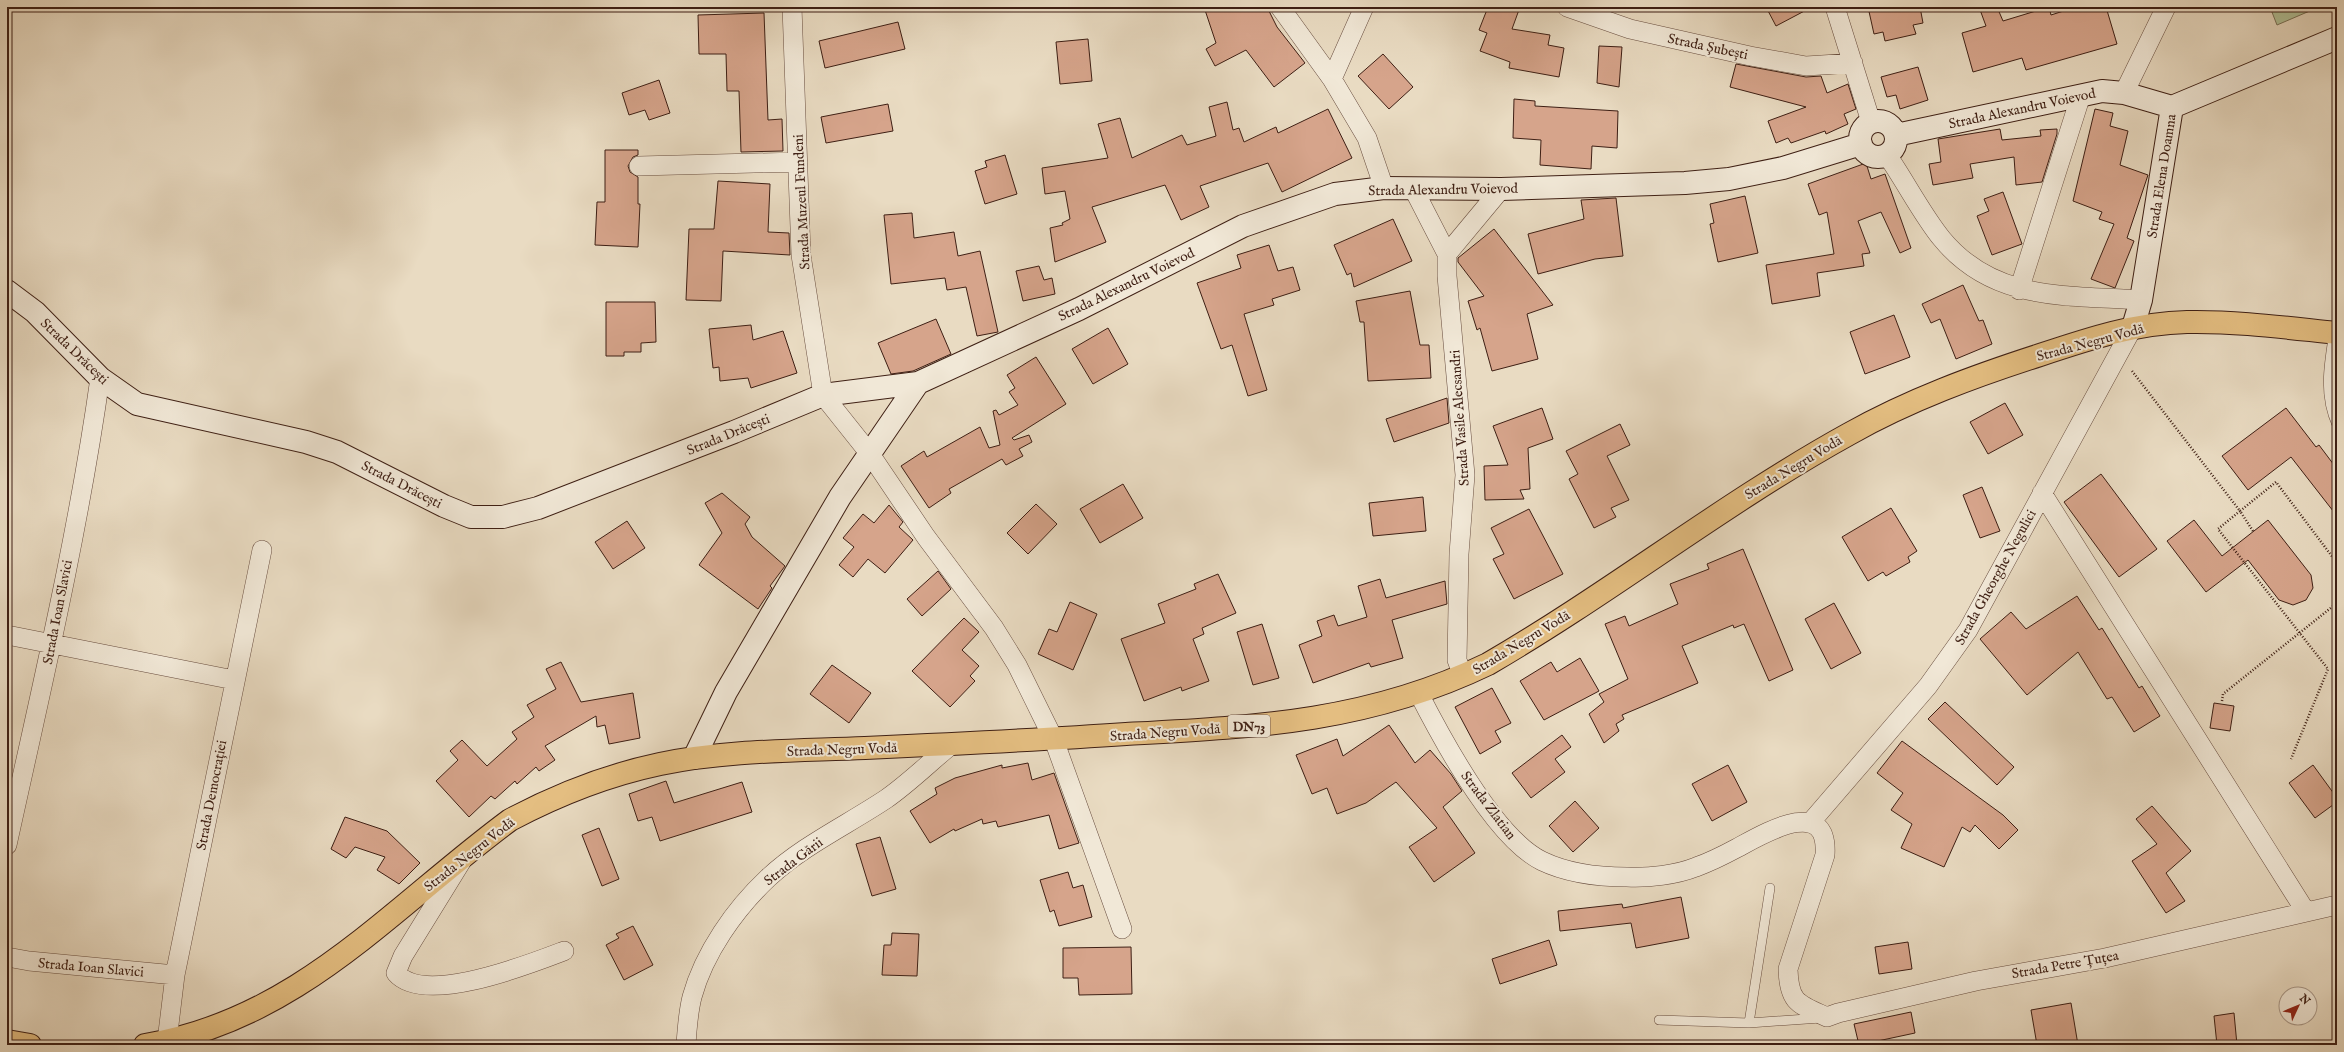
<svg xmlns="http://www.w3.org/2000/svg" width="2344" height="1052" font-family="'IM FELL English',serif">
<style>
.green{fill:#b1c197;stroke:#787056}
.building{fill:#d6a48b;stroke:#3e1f14}
.lines{fill:none;stroke-linecap:round;stroke-linejoin:round}
.lane-casing{stroke:#694e40;stroke-width:10}
.street-casing{stroke:#694e40;stroke-width:20}
.secondary-casing{stroke:#3e1f14;stroke-width:24}
.primary-casing{stroke:#3e1f14;stroke-width:24}
.path{stroke:#3e1f14;stroke-width:2.5;stroke-dasharray:1 2;stroke-linecap:butt}
.lane{stroke:#f1e8d7;stroke-width:9}
.street{stroke:#f1e8d7;stroke-width:19}
.secondary{stroke:#f1e8d7;stroke-width:22}
.primary{stroke:#e4be81;stroke-width:22}
.labels{text-anchor:middle;stroke-width:4;stroke-linejoin:round;paint-order:stroke}
.shield{fill:#f1e8d7;stroke:#745b4e;stroke-width:1}
.shield-label{font-size:13px;font-weight:bold;fill:#3e1f14}
.street-label{font-size:14px;fill:#3e1f14;stroke:#f1e8d7}
</style>
<rect width="100%" height="100%" fill="#e9dbc2"/>
<filter id="stains"><feTurbulence type="fractalNoise" baseFrequency=".005" numOctaves="4"/><feColorMatrix values="0 0 0 0 .2 0 0 0 0 .09 0 0 0 0 .02 0 0 0 .5 -.17"/></filter>
<radialGradient id="worn" r=".72"><stop offset=".6" stop-color="#630" stop-opacity="0"/><stop offset="1" stop-color="#630" stop-opacity=".3"/></radialGradient>
<path class="green" d="M 2270,7 L 2319,7 L 2277,25 Z"/>
<path class="building" d="M 1204,7 L 1267,7 L 1277,27 L 1305,63 L 1274,87 L 1246,50 L 1215,66 L 1206,49 L 1216,43 Z
M 1488,7 L 1520,7 L 1512,29 L 1550,35 L 1548,45 L 1564,48 L 1559,77 L 1509,68 L 1510,62 L 1480,51 L 1487,33 L 1479,30 Z
M 1766,7 L 1812,7 L 1776,26 Z
M 1868,7 L 1920,7 L 1923,23 L 1913,25 L 1916,34 L 1885,41 L 1883,32 L 1874,34 Z
M 1979,7 L 1997,7 L 2003,21 L 2049,7 L 2051,15 L 2076,7 L 2106,7 L 2117,44 L 2026,70 L 2022,58 L 1973,72 L 1962,33 L 1986,26 Z
M 764,13 L 768,120 L 782,119 L 783,151 L 741,152 L 739,91 L 727,91 L 726,54 L 699,54 L 698,15 Z
M 898,22 L 905,49 L 825,68 L 819,41 Z
M 1088,39 L 1092,81 L 1060,84 L 1056,42 Z
M 1599,46 L 1622,47 L 1619,87 L 1597,83 Z
M 1383,54 L 1413,87 L 1389,109 L 1358,76 Z
M 1736,64 L 1806,77 L 1821,76 L 1827,93 L 1848,84 L 1856,109 L 1844,114 L 1848,124 L 1826,134 L 1825,131 L 1791,143 L 1788,138 L 1776,143 L 1768,121 L 1806,107 L 1730,87 Z
M 1918,67 L 1928,100 L 1900,109 L 1896,95 L 1887,97 L 1881,77 Z
M 659,80 L 670,113 L 649,120 L 645,110 L 629,115 L 622,93 Z
M 1514,99 L 1535,101 L 1535,106 L 1618,111 L 1617,148 L 1592,146 L 1591,169 L 1540,165 L 1541,140 L 1513,138 Z
M 1227,102 L 1233,130 L 1239,128 L 1244,142 L 1276,127 L 1278,133 L 1328,109 L 1352,158 L 1282,192 L 1268,163 L 1200,186 L 1209,207 L 1181,220 L 1165,185 L 1092,207 L 1106,242 L 1055,262 L 1050,228 L 1063,225 L 1062,223 L 1070,219 L 1065,191 L 1045,194 L 1042,168 L 1108,158 L 1098,124 L 1120,118 L 1132,158 L 1182,135 L 1187,145 L 1216,136 L 1209,107 Z
M 888,104 L 893,131 L 826,143 L 821,117 Z
M 2095,109 L 2113,113 L 2110,126 L 2128,131 L 2120,165 L 2148,175 L 2127,238 L 2134,241 L 2115,288 L 2091,279 L 2114,224 L 2099,219 L 2102,212 L 2073,201 Z
M 2000,129 L 2002,140 L 2041,136 L 2040,130 L 2057,129 L 2057,134 L 2042,182 L 2016,185 L 2014,157 L 1970,164 L 1973,178 L 1933,185 L 1929,164 L 1941,162 L 1938,139 Z
M 605,150 L 638,150 L 638,155 L 633,157 L 628,166 L 630,172 L 638,177 L 638,204 L 640,204 L 638,247 L 595,245 L 597,202 L 605,202 Z
M 1005,155 L 1017,194 L 985,204 L 975,171 L 987,167 L 985,161 Z
M 1866,163 L 1871,179 L 1885,174 L 1911,248 L 1900,253 L 1881,212 L 1858,221 L 1870,253 L 1862,254 L 1864,266 L 1817,273 L 1820,296 L 1772,304 L 1766,265 L 1834,254 L 1827,212 L 1819,215 L 1808,184 Z
M 718,181 L 770,184 L 768,232 L 789,233 L 790,255 L 723,251 L 721,301 L 686,300 L 689,229 L 714,229 Z
M 2003,192 L 2022,244 L 1992,255 L 1977,216 L 1989,211 L 1984,199 Z
M 1745,196 L 1758,253 L 1718,262 L 1710,224 L 1714,223 L 1710,204 Z
M 1616,198 L 1623,256 L 1595,259 L 1538,274 L 1528,234 L 1584,219 L 1581,200 Z
M 912,213 L 914,238 L 954,232 L 958,256 L 980,251 L 998,332 L 977,336 L 966,287 L 947,290 L 945,278 L 891,284 L 884,215 Z
M 1393,219 L 1412,261 L 1354,287 L 1351,273 L 1347,275 L 1334,245 Z
M 1494,229 L 1553,305 L 1527,314 L 1538,359 L 1492,371 L 1480,328 L 1477,330 L 1468,301 L 1484,296 L 1458,262 L 1458,258 Z
M 1269,245 L 1278,271 L 1293,267 L 1300,290 L 1272,299 L 1274,305 L 1244,314 L 1267,390 L 1248,396 L 1232,345 L 1221,349 L 1197,283 L 1241,268 L 1237,255 Z
M 1039,266 L 1044,280 L 1052,278 L 1055,294 L 1023,301 L 1016,271 Z
M 1963,285 L 1979,321 L 1983,320 L 1992,344 L 1956,359 L 1940,319 L 1931,323 L 1922,304 Z
M 1410,291 L 1420,345 L 1429,345 L 1431,378 L 1368,381 L 1364,322 L 1360,322 L 1356,301 Z
M 606,302 L 655,302 L 656,342 L 641,343 L 641,352 L 624,352 L 624,356 L 606,356 Z
M 1894,315 L 1910,357 L 1865,374 L 1850,332 Z
M 936,319 L 951,354 L 913,371 L 891,374 L 878,343 Z
M 751,325 L 753,340 L 783,331 L 797,373 L 751,388 L 748,378 L 720,381 L 719,367 L 713,368 L 709,329 Z
M 1108,328 L 1128,364 L 1093,384 L 1072,349 Z
M 1036,357 L 1066,404 L 1012,438 L 1014,440 L 1029,435 L 1032,442 L 1019,449 L 1023,456 L 1006,465 L 1002,459 L 949,489 L 951,493 L 929,508 L 901,466 L 924,451 L 927,457 L 980,427 L 989,448 L 1000,445 L 993,411 L 996,410 L 999,415 L 1018,405 L 1009,392 L 1015,388 L 1007,375 Z
M 1447,398 L 1449,423 L 1394,442 L 1386,419 Z
M 2005,403 L 2023,435 L 1988,454 L 1970,422 Z
M 1542,408 L 1553,439 L 1528,448 L 1530,489 L 1520,490 L 1524,499 L 1485,500 L 1484,466 L 1508,465 L 1493,426 Z
M 2286,408 L 2316,447 L 2319,445 L 2337,469 L 2337,516 L 2291,457 L 2248,490 L 2222,456 Z
M 1620,424 L 1630,445 L 1607,456 L 1629,500 L 1611,508 L 1616,517 L 1594,528 L 1569,479 L 1578,474 L 1566,451 Z
M 2101,474 L 2157,549 L 2119,577 L 2064,502 Z
M 1123,484 L 1143,518 L 1100,543 L 1080,509 Z
M 1982,487 L 2000,531 L 1980,538 L 1963,495 Z
M 722,493 L 750,517 L 745,524 L 752,537 L 785,566 L 770,586 L 772,588 L 758,609 L 699,565 L 722,533 L 705,503 Z
M 1423,497 L 1426,531 L 1373,536 L 1369,503 Z
M 1036,504 L 1057,524 L 1028,554 L 1007,533 Z
M 889,505 L 903,522 L 899,527 L 913,540 L 885,573 L 868,559 L 853,577 L 839,565 L 854,547 L 843,538 L 863,514 L 874,523 Z
M 1891,508 L 1917,551 L 1908,557 L 1910,562 L 1886,576 L 1883,572 L 1868,581 L 1842,537 Z
M 1529,509 L 1563,574 L 1514,599 L 1493,559 L 1504,554 L 1491,528 Z
M 2194,520 L 2222,556 L 2268,520 L 2311,575 L 2313,588 L 2306,600 L 2293,605 L 2279,600 L 2248,560 L 2206,592 L 2167,541 Z
M 627,521 L 645,548 L 613,569 L 595,542 Z
M 1743,549 L 1793,670 L 1769,681 L 1744,624 L 1734,628 L 1733,625 L 1682,646 L 1698,683 L 1622,715 L 1624,719 L 1616,724 L 1619,731 L 1604,743 L 1589,714 L 1604,702 L 1599,694 L 1628,679 L 1605,624 L 1625,616 L 1629,626 L 1678,604 L 1670,584 L 1709,569 L 1707,564 Z
M 938,571 L 951,589 L 922,616 L 907,599 Z
M 1218,574 L 1236,613 L 1202,628 L 1204,634 L 1193,639 L 1209,681 L 1182,691 L 1181,687 L 1144,701 L 1121,639 L 1165,623 L 1158,604 L 1196,589 L 1194,584 Z
M 1380,579 L 1386,598 L 1445,581 L 1447,604 L 1392,620 L 1403,658 L 1371,667 L 1369,663 L 1313,683 L 1299,645 L 1322,636 L 1317,621 L 1334,615 L 1338,626 L 1367,617 L 1358,586 Z
M 2077,596 L 2099,630 L 2102,628 L 2139,688 L 2142,686 L 2160,716 L 2134,732 L 2112,697 L 2107,699 L 2078,652 L 2027,695 L 1980,639 L 2011,612 L 2026,629 Z
M 1070,602 L 1097,614 L 1073,670 L 1038,654 L 1049,629 L 1057,632 Z
M 1834,603 L 1861,653 L 1831,669 L 1805,619 Z
M 964,618 L 979,632 L 962,650 L 979,666 L 970,676 L 975,681 L 950,707 L 912,671 Z
M 1262,624 L 1279,678 L 1253,685 L 1237,632 Z
M 1580,658 L 1599,691 L 1544,720 L 1520,681 L 1551,662 L 1557,672 Z
M 561,662 L 581,702 L 633,693 L 640,738 L 609,744 L 605,725 L 597,727 L 596,716 L 545,746 L 555,760 L 539,771 L 536,767 L 517,784 L 515,781 L 495,799 L 491,796 L 469,817 L 436,781 L 458,760 L 450,751 L 462,740 L 487,766 L 517,739 L 512,732 L 534,717 L 527,705 L 556,689 L 546,669 Z
M 832,665 L 871,693 L 849,723 L 810,694 Z
M 1492,688 L 1511,723 L 1495,731 L 1501,742 L 1480,754 L 1455,707 Z
M 1945,702 L 2014,767 L 1997,785 L 1928,719 Z
M 2214,703 L 2234,706 L 2230,731 L 2210,728 Z
M 1389,725 L 1415,763 L 1430,750 L 1451,774 L 1462,791 L 1443,807 L 1475,853 L 1434,882 L 1409,847 L 1437,828 L 1396,782 L 1366,803 L 1337,814 L 1327,788 L 1312,794 L 1296,755 L 1337,739 L 1343,756 Z
M 1562,735 L 1571,747 L 1555,759 L 1565,772 L 1531,798 L 1512,773 Z
M 1902,741 L 2003,815 L 2018,830 L 1999,849 L 1975,825 L 1970,832 L 1962,827 L 1944,867 L 1901,848 L 1912,824 L 1891,810 L 1903,793 L 1877,773 Z
M 1028,763 L 1032,780 L 1054,773 L 1079,843 L 1059,849 L 1049,815 L 998,827 L 996,821 L 983,824 L 982,819 L 955,831 L 954,829 L 930,843 L 910,811 L 937,794 L 935,788 L 955,778 L 1002,765 L 1002,768 Z
M 1728,765 L 1747,802 L 1712,821 L 1692,784 Z
M 2313,765 L 2337,798 L 2337,802 L 2315,818 L 2289,783 Z
M 666,781 L 674,803 L 742,782 L 752,812 L 660,841 L 652,817 L 638,821 L 629,794 Z
M 1575,801 L 1599,828 L 1573,852 L 1549,826 Z
M 2152,806 L 2191,851 L 2166,873 L 2185,901 L 2166,913 L 2132,861 L 2157,844 L 2136,819 Z
M 345,817 L 387,831 L 420,863 L 399,884 L 377,870 L 385,857 L 355,847 L 346,858 L 331,849 Z
M 599,828 L 619,879 L 602,886 L 582,835 Z
M 880,837 L 896,889 L 872,896 L 856,844 Z
M 1068,872 L 1073,888 L 1083,885 L 1092,917 L 1059,926 L 1054,910 L 1050,912 L 1040,880 Z
M 1681,897 L 1689,938 L 1636,948 L 1631,923 L 1560,931 L 1558,911 L 1622,904 L 1623,908 Z
M 633,926 L 653,965 L 624,980 L 606,945 L 619,938 L 616,934 Z
M 892,933 L 919,934 L 917,976 L 882,975 L 884,945 L 891,945 Z
M 1549,940 L 1557,965 L 1500,984 L 1492,959 Z
M 1908,942 L 1912,969 L 1879,974 L 1875,947 Z
M 1131,947 L 1132,994 L 1079,995 L 1078,978 L 1063,978 L 1063,948 Z
M 2071,1003 L 2078,1045 L 2037,1045 L 2031,1010 Z
M 1911,1012 L 1915,1033 L 1859,1045 L 1854,1024 Z
M 2234,1013 L 2237,1045 L 2217,1045 L 2214,1016 Z"/>
<g class="lines">
<defs>
<path id="lane" d="M 2334,332 C 2329,364 2323,394 2337,425
M 1659,1020 L 1749,1023 L 1821,1018
M 1749,1023 L 1770,888"/>
<path id="street" d="M 792,7 L 801,255 L 823,395 L 870,454 L 926,537 L 994,628 L 1017,665 L 1054,740 L 1122,929
M 1280,7 L 1332,79 L 1367,138 L 1384,188
M 1567,7 L 1630,29 L 1750,56 L 1806,66 L 1853,63
M 1835,7 L 1871,122
M 1332,79 L 1364,7
M 2124,93 L 2166,7
M 1887,155 C 1905,181 1923,216 1942,239 C 1994,302 2067,295 2141,300
M 639,166 L 798,162
M 1413,188 L 1447,254
M 2019,290 L 2081,95
M 2042,493 L 2306,912
M 7,635 L 234,680
M 1463,676 L 1457,660 L 1459,554 L 1465,475 L 1447,276 L 1447,254 L 1501,189
M 1418,692 C 1442,739 1495,838 1542,861 C 1567,873 1600,877 1627,877 C 1649,878 1676,875 1696,867 C 1710,862 1724,855 1737,848 C 1763,834 1829,794 1825,855 L 1788,969 C 1789,1003 1798,1004 1827,1017 L 1838,1013 L 1976,981 L 2105,958 L 2337,905
M 1810,823 L 1928,686 L 1968,630 L 2133,327
M 7,845 C 41,690 78,535 100,378
M 461,862 L 403,956 L 396,973 C 424,1006 530,964 564,951
M 7,957 L 29,961 L 175,975
M 167,1041 L 175,975 L 262,550
M 686,1045 C 687,1029 688,1013 692,997 C 704,953 735,909 768,878 C 802,846 847,825 886,799 C 909,783 930,762 951,745"/>
<path id="secondary" d="M 2172,107 L 2337,38
M1860 139a18 18 0 1 1 36 0a18 18 0 1 1-36 0Z
M 1896,135 L 2102,91 L 2124,93 L 2172,107
M 7,291 L 35,312 L 100,378 L 137,404 L 306,442 L 337,452 L 444,506 L 471,517 L 503,517 L 538,508 L 734,432 L 823,395 L 918,383 L 1079,309 L 1243,226 L 1335,194 L 1384,188 L 1501,189 L 1685,183 L 1729,179 L 1783,168 L 1861,144
M 2133,327 L 2141,300 L 2172,107
M 694,758 L 726,692 L 840,497 L 918,383"/>
<path id="primary" d="M 7,1041 L 30,1045
M 145,1045 C 298,1020 391,908 510,820 C 557,795 608,775 660,764 C 727,750 797,751 865,748 C 952,744 1039,740 1126,734 C 1256,727 1368,722 1488,664 C 1612,592 1724,503 1849,434 C 1909,400 1975,376 2040,355 C 2088,339 2136,323 2187,322 C 2236,321 2288,328 2337,333"/>
</defs>
<use href="#lane" class="lane-casing"/>
<use href="#street" class="street-casing"/>
<use href="#secondary" class="secondary-casing"/>
<use href="#primary" class="primary-casing"/>
<path class="path" d="M 2132,371 L 2240,511 L 2276,482 L 2337,563
M 2253,531 L 2240,511 L 2218,529 L 2328,669 L 2291,759
M 2222,701 L 2223,694 L 2337,603"/>
<use href="#lane" class="lane"/>
<use href="#street" class="street"/>
<use href="#secondary" class="secondary"/>
<use href="#primary" class="primary"/>
</g>
<g class="labels">
<rect class="shield" x="1228" y="715" width="42" height="22" rx="3"/>
<g class="shield-label">
<text x="1249" y="731">DN73</text>
</g>
<g class="street-label">
<text transform="translate(1708 46) rotate(12)" y="5">Strada Șubești</text>
<text transform="translate(2022 108) rotate(-12)" y="5">Strada Alexandru Voievod</text>
<text transform="translate(2161 176) rotate(-81)" y="5">Strada Elena Doamna</text>
<text transform="translate(1443 189) rotate(-1)" y="5">Strada Alexandru Voievod</text>
<text transform="translate(801 202) rotate(-93)" y="5">Strada Muzeul Fundeni</text>
<text transform="translate(1126 284) rotate(-26)" y="5">Strada Alexandru Voievod</text>
<text transform="translate(2090 342) rotate(-15)" y="5">Strada Negru Vodă</text>
<text transform="translate(75 351) rotate(44)" y="5">Strada Drăcești</text>
<text transform="translate(1459 418) rotate(-94)" y="5">Strada Vasile Alecsandri</text>
<text transform="translate(728 434) rotate(-22)" y="5">Strada Drăcești</text>
<text transform="translate(1793 467) rotate(-31)" y="5">Strada Negru Vodă</text>
<text transform="translate(402 484) rotate(27)" y="5">Strada Drăcești</text>
<text transform="translate(1995 577) rotate(-61)" y="5">Strada Gheorghe Negulici</text>
<text transform="translate(57 612) rotate(-79)" y="5">Strada Ioan Slavici</text>
<text transform="translate(1521 642) rotate(-31)" y="5">Strada Negru Vodă</text>
<text transform="translate(1165 732) rotate(-4)" y="5">Strada Negru Vodă</text>
<text transform="translate(842 749) rotate(-2)" y="5">Strada Negru Vodă</text>
<text transform="translate(211 795) rotate(-79)" y="5">Strada Democrației</text>
<text transform="translate(1489 805) rotate(53)" y="5">Strada Zlatian</text>
<text transform="translate(469 854) rotate(-38)" y="5">Strada Negru Vodă</text>
<text transform="translate(793 861) rotate(-37)" y="5">Strada Gării</text>
<text transform="translate(2065 964) rotate(-10)" y="5">Strada Petre Țuțea</text>
<text transform="translate(91 967) rotate(5)" y="5">Strada Ioan Slavici</text>
</g>
</g>
<rect width="2344" height="1052" fill="none" stroke="#e9dbc2" stroke-width="24"/>
<rect x="8" y="8" width="2328" height="1036" fill="none" stroke="#3e1f14" stroke-width="2"/>
<rect x="12" y="12" width="2320" height="1028" fill="none" stroke="#3e1f14"/>
<g transform="translate(2298 1006) rotate(46)"><circle r="19" fill="#f1e8d7" stroke="#a99889"/>
<path d="M0-3L7 15L0 10L-7 15Z" fill="#8f2418"/>
<text y="-6" font-size="11" font-weight="bold" text-anchor="middle" fill="#3e1f14">N</text>
</g>
<rect width="100%" height="100%" filter="url(#stains)"/>
<rect width="100%" height="100%" fill="url(#worn)"/>
</svg>
